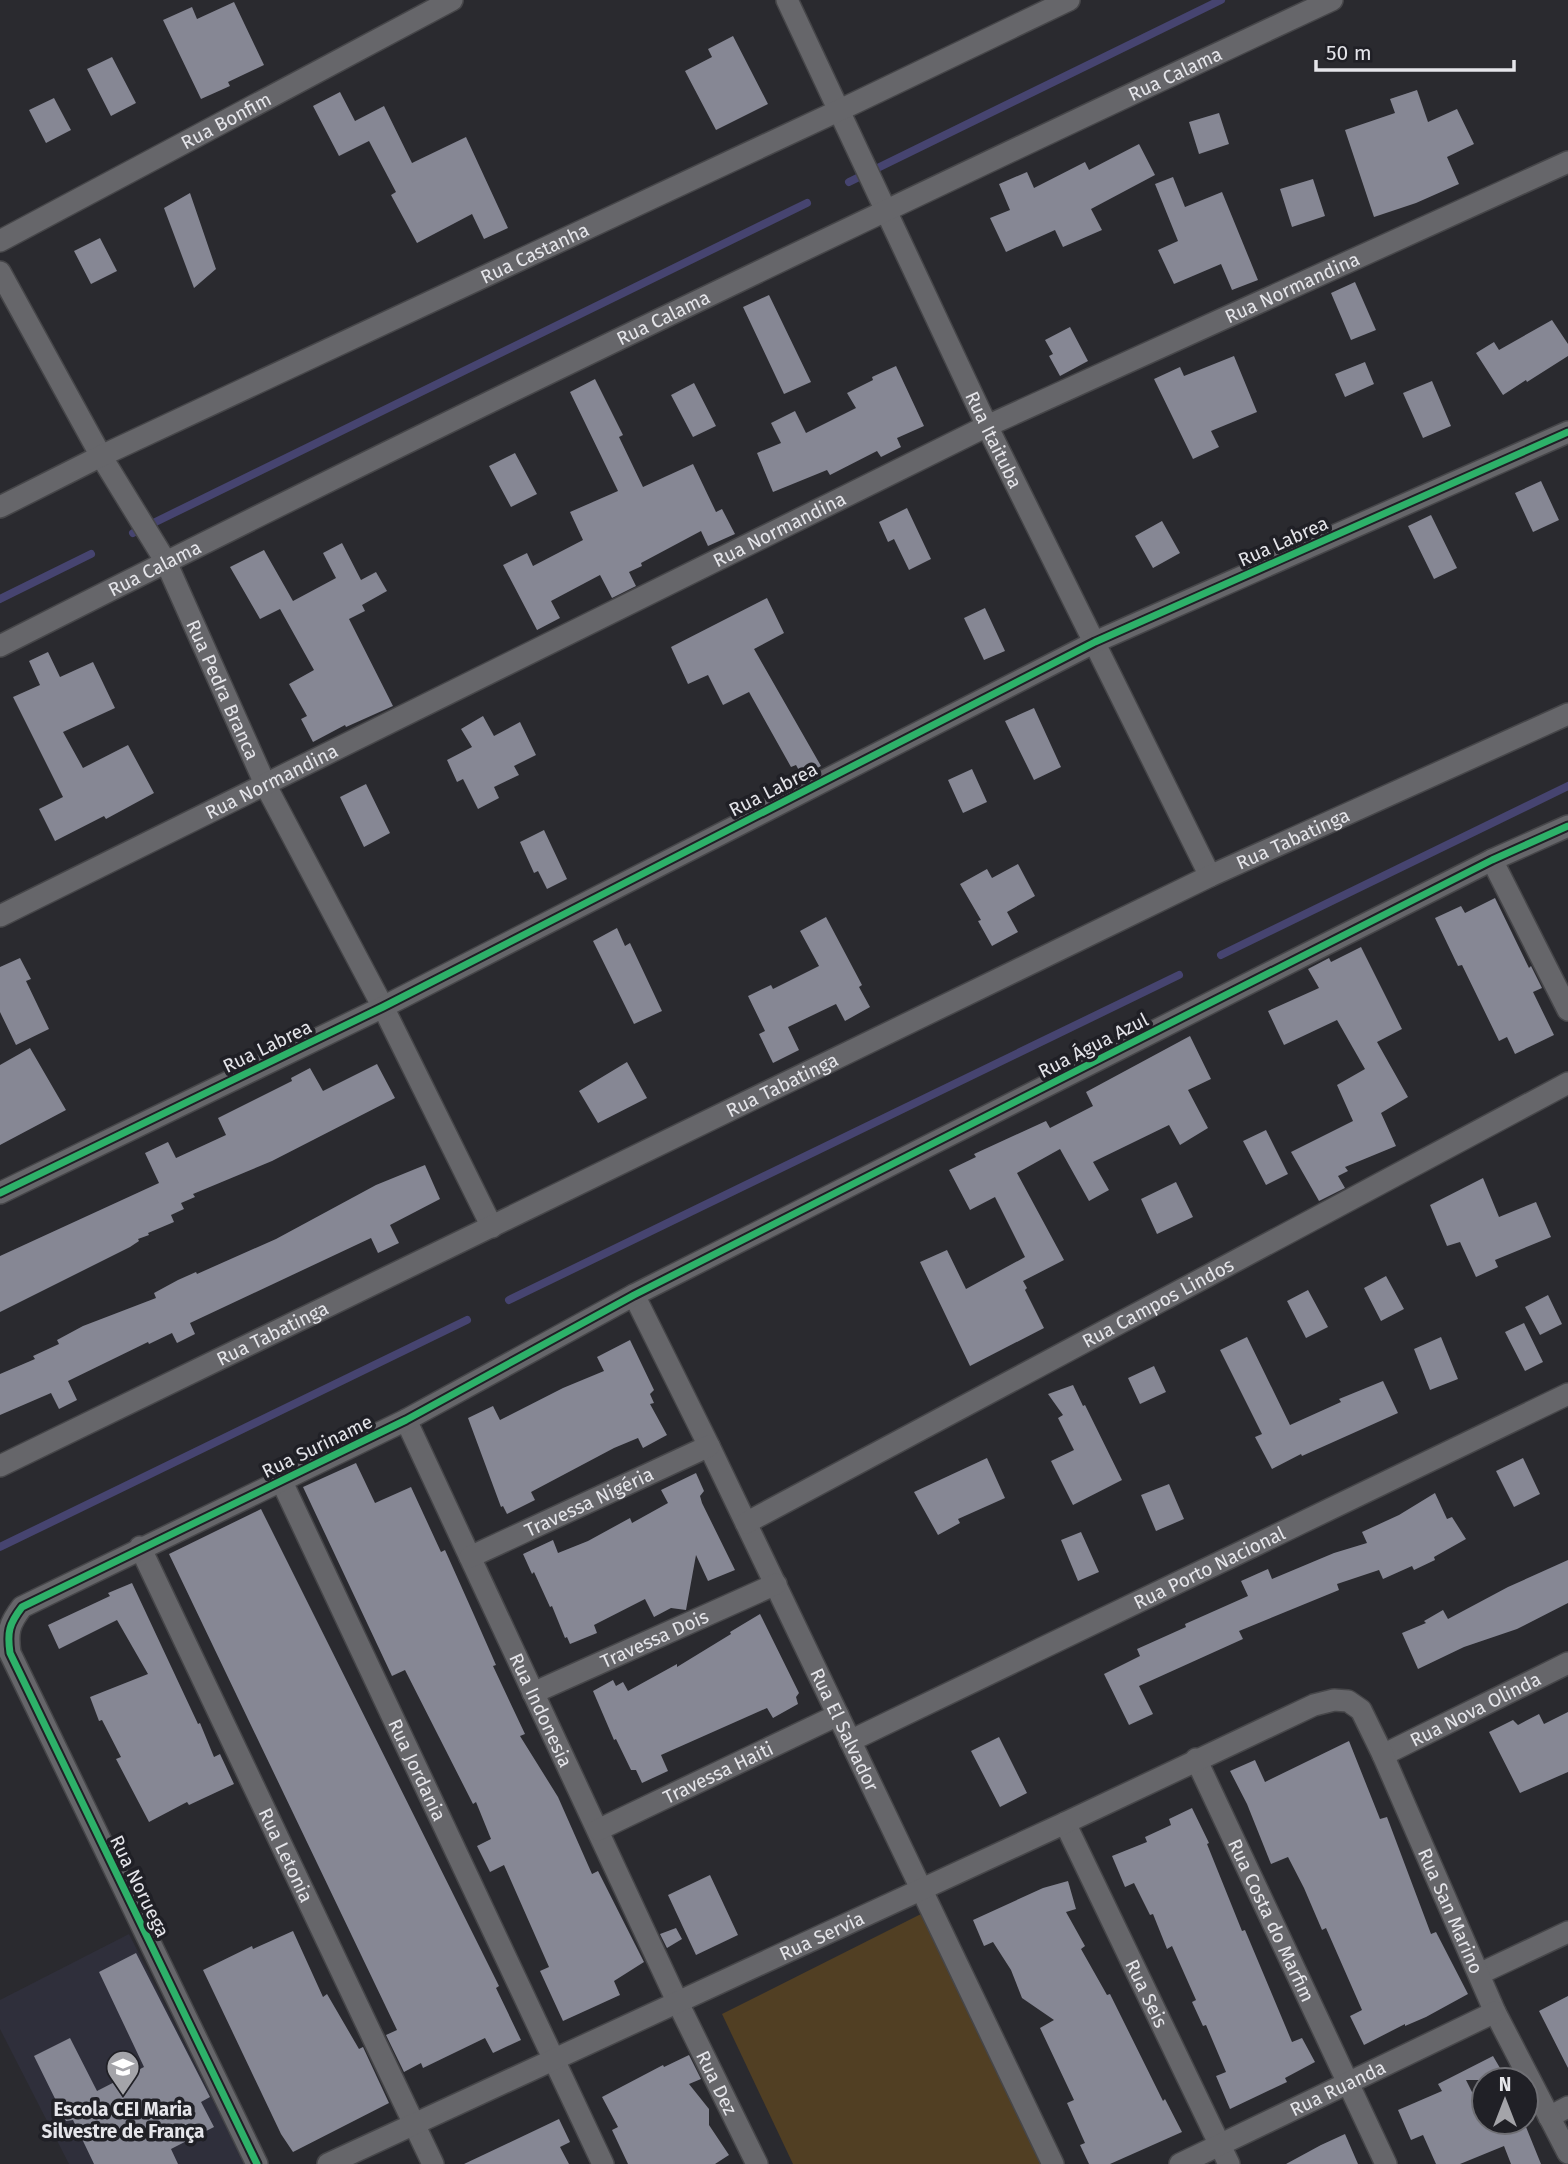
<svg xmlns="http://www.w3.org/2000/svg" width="1568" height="2164" font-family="'Fira Sans',sans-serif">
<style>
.built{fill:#2f2f3b}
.green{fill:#513f23}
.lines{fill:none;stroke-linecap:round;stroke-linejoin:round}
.stream{stroke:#464470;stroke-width:8}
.building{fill:#868794}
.minor-casing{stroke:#464649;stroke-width:24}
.minor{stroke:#66666a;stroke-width:21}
.cycleway-casing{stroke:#202026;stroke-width:11}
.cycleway{stroke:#2db169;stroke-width:7}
.labels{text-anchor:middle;stroke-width:7;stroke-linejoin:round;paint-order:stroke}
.street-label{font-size:19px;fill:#e5e5ea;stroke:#202026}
.poi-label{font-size:19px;font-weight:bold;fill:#e5e5ea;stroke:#202026}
</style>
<rect width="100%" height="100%" fill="#2a2a2f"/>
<path class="built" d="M 129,1934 L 245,2164 L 69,2164 L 0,2029 L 0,2000 Z"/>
<path class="green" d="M 921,1914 L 1041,2164 L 793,2164 L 722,2014 Z"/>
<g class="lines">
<path class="stream" d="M 849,182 L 1221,0
M 133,533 L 807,203
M 0,599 L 91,554
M 1221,955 L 1568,786
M 509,1300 L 1179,975
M 0,1547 L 467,1320"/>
</g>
<path class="building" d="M 234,2 L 264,65 L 228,82 L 230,86 L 201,99 L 163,20 L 192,7 L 197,19 Z
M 733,36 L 768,104 L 716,130 L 685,71 L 712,57 L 708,49 Z
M 112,57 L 136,103 L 111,116 L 87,69 Z
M 1417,90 L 1428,122 L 1457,109 L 1474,144 L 1447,157 L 1459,184 L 1416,203 L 1374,217 L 1345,130 L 1395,113 L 1390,99 Z
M 340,92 L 355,121 L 384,106 L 412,163 L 466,137 L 508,228 L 484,239 L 472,214 L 417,243 L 391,195 L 396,192 L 369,141 L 339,156 L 313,106 Z
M 54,98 L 71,130 L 46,143 L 29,110 Z
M 1219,113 L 1229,144 L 1199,154 L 1189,122 Z
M 1139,144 L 1155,175 L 1091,209 L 1102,230 L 1063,247 L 1055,230 L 1006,252 L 990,218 L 1010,210 L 999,184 L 1027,172 L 1034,188 L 1085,162 L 1089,170 Z
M 1173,177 L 1185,207 L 1222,192 L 1258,280 L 1232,290 L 1221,264 L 1174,284 L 1158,250 L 1178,241 L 1155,184 Z
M 1313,179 L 1325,216 L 1292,227 L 1280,189 Z
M 190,193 L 216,269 L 194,288 L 164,208 Z
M 100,238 L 117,271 L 91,284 L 74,251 Z
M 1355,282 L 1376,330 L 1351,340 L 1331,293 Z
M 769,295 L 811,382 L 784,394 L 743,307 Z
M 1552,320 L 1568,344 L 1568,356 L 1527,382 L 1526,380 L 1503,395 L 1476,353 L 1494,342 L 1499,350 Z
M 1070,327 L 1088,361 L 1060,376 L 1049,356 L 1053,354 L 1045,340 Z
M 1234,356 L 1257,412 L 1211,431 L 1219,447 L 1193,459 L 1154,379 L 1180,367 L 1184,376 Z
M 1365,362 L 1374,384 L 1345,397 L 1335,374 Z
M 896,366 L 924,426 L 897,438 L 901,447 L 881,457 L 877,451 L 830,475 L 827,470 L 773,492 L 757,453 L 781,443 L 771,423 L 795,411 L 806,433 L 856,408 L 847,393 L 873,380 L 872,377 Z
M 595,379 L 623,435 L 619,437 L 643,487 L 693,464 L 716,512 L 722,509 L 735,534 L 708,546 L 701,531 L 641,563 L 642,566 L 629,572 L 636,586 L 612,598 L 600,575 L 551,601 L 560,618 L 537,630 L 503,565 L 527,553 L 533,566 L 583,540 L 570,512 L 618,491 L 570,392 Z
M 1432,381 L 1451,426 L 1423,438 L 1403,393 Z
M 694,383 L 716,426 L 693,437 L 671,395 Z
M 515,453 L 537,494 L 511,507 L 489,466 Z
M 1541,481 L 1559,520 L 1533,532 L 1515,493 Z
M 907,508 L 931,559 L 909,570 L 894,539 L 888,542 L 879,522 Z
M 1431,515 L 1457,568 L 1434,579 L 1408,526 Z
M 1162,521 L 1180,553 L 1153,568 L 1135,536 Z
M 342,543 L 361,580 L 376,572 L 387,591 L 362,605 L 365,611 L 349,619 L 393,706 L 346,727 L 345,725 L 313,742 L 301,719 L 307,716 L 289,684 L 314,670 L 280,609 L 260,619 L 230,567 L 264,550 L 293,601 L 336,578 L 323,553 Z
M 767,598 L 784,633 L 754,649 L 821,766 L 802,776 L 796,765 L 791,767 L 749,692 L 723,705 L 708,675 L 688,684 L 671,647 Z
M 985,608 L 1005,651 L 984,660 L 964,618 Z
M 48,652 L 60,677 L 93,662 L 115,708 L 63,732 L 83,768 L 128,745 L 154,793 L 106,819 L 104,816 L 55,841 L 39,809 L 63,797 L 13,697 L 40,685 L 29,661 Z
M 1034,708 L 1061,767 L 1034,780 L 1005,721 Z
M 483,716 L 494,736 L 520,722 L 536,755 L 514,766 L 519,775 L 494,787 L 499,798 L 478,809 L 463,779 L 457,782 L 447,760 L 472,747 L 461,729 Z
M 972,769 L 987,802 L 963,813 L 948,780 Z
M 366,784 L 390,833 L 364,847 L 340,797 Z
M 544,830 L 567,879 L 547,889 L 538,871 L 534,873 L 520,842 Z
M 1018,864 L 1035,896 L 1007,912 L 1018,932 L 992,946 L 978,921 L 981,920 L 960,884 L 987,869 L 992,878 Z
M 1495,898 L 1529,968 L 1531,966 L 1542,988 L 1533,992 L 1554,1035 L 1515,1054 L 1507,1037 L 1499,1041 L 1462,965 L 1458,966 L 1435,918 L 1461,906 L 1465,913 Z
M 826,917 L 862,985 L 859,987 L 870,1007 L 845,1021 L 836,1004 L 788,1027 L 799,1050 L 773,1063 L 759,1034 L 765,1031 L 748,996 L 771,985 L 773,989 L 819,966 L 800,931 Z
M 617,928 L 625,946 L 630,943 L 662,1011 L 634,1024 L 593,941 Z
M 1361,947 L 1402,1029 L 1377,1042 L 1408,1097 L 1381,1113 L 1396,1146 L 1345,1167 L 1348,1171 L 1338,1176 L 1345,1188 L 1319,1201 L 1291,1152 L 1353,1121 L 1337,1085 L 1365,1069 L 1337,1020 L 1284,1045 L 1268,1011 L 1319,988 L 1308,969 L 1329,958 L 1331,962 Z
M 20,958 L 31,979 L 26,981 L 49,1029 L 16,1045 L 0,1012 L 0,967 Z
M 1190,1036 L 1211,1079 L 1188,1090 L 1208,1128 L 1180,1145 L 1169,1125 L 1093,1162 L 1109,1190 L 1089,1201 L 1060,1149 L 1017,1173 L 1064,1260 L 1023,1281 L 1027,1288 L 1025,1290 L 1044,1328 L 970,1366 L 920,1262 L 947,1250 L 966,1289 L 1025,1257 L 995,1197 L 970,1210 L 949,1170 L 976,1157 L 974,1154 L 1046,1121 L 1050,1128 L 1093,1106 L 1086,1092 Z
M 30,1048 L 66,1110 L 0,1145 L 0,1065 Z
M 627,1062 L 647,1098 L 598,1123 L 579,1091 Z
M 377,1064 L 395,1098 L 272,1161 L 193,1194 L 195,1197 L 181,1203 L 184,1209 L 171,1215 L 174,1222 L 148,1233 L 149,1235 L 138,1239 L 139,1241 L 130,1247 L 0,1312 L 0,1256 L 159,1183 L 145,1153 L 168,1142 L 176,1158 L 226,1135 L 218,1118 L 292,1081 L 291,1078 L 310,1068 L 323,1091 Z
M 1266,1130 L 1288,1174 L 1266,1185 L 1243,1141 Z
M 425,1165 L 440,1199 L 390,1225 L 399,1243 L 378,1253 L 371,1238 L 190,1323 L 195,1334 L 177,1343 L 172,1333 L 149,1344 L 148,1342 L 68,1381 L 77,1400 L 59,1409 L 51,1393 L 0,1415 L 0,1374 L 35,1359 L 33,1356 L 59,1344 L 57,1340 L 83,1326 L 156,1298 L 154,1293 L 178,1280 L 196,1272 L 197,1274 L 276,1239 L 376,1185 Z
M 1483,1178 L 1499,1217 L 1536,1202 L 1551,1237 L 1495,1260 L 1498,1267 L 1476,1277 L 1460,1242 L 1447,1246 L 1430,1205 Z
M 1176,1182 L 1193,1217 L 1157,1234 L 1141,1199 Z
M 1386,1276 L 1404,1309 L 1381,1321 L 1364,1288 Z
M 1308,1290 L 1328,1327 L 1306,1338 L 1287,1301 Z
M 1548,1295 L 1562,1324 L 1540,1335 L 1525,1307 Z
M 1524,1323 L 1543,1362 L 1525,1371 L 1505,1332 Z
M 1247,1337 L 1290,1425 L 1341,1402 L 1339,1399 L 1383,1381 L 1398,1413 L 1302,1456 L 1301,1454 L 1272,1469 L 1255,1437 L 1262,1434 L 1220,1350 Z
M 1441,1337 L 1458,1379 L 1430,1390 L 1414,1349 Z
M 630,1340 L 654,1390 L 650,1394 L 654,1403 L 650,1404 L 667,1435 L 643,1448 L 638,1438 L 614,1448 L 531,1492 L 535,1500 L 507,1514 L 503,1506 L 501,1507 L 468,1418 L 493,1406 L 500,1420 L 563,1388 L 604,1371 L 597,1357 Z
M 1154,1366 L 1166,1392 L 1140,1404 L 1128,1378 Z
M 1073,1385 L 1083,1406 L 1085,1405 L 1122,1480 L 1073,1505 L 1051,1461 L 1074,1450 L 1058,1418 L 1063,1415 L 1048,1394 Z
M 987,1458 L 1005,1498 L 958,1519 L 960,1523 L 938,1535 L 914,1492 Z
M 1523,1458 L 1540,1494 L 1514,1507 L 1496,1471 Z
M 356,1463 L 375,1503 L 411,1487 L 441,1552 L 445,1550 L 474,1615 L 496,1665 L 493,1666 L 525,1734 L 520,1736 L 558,1797 L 592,1874 L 598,1871 L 644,1962 L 614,1981 L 620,1995 L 563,2021 L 540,1971 L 549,1967 L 504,1865 L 490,1872 L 477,1846 L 491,1839 L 476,1802 L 473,1804 L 405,1670 L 392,1676 L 303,1487 Z
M 696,1473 L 704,1491 L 700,1496 L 702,1503 L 735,1570 L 708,1581 L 696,1555 L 686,1610 L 671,1608 L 654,1617 L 645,1599 L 594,1625 L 597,1633 L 570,1644 L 567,1637 L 565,1638 L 552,1606 L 550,1607 L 534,1572 L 532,1574 L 523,1554 L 553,1540 L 558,1553 L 588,1541 L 630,1518 L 632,1523 L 668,1503 L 661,1490 Z
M 1169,1484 L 1184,1519 L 1156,1531 L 1141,1495 Z
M 1435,1493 L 1447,1519 L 1452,1517 L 1466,1539 L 1434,1557 L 1435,1560 L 1414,1570 L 1412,1566 L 1383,1579 L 1379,1570 L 1337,1584 L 1339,1590 L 1239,1631 L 1243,1639 L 1139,1686 L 1153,1714 L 1129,1725 L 1104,1674 L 1140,1656 L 1137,1649 L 1186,1627 L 1185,1624 L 1248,1596 L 1241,1581 L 1268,1569 L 1272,1579 L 1334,1553 L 1367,1543 L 1362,1532 L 1399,1515 Z
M 261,1509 L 499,1986 L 496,1988 L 521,2040 L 493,2053 L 485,2038 L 423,2068 L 421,2063 L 404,2072 L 386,2035 L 397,2030 L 169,1554 Z
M 1081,1532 L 1099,1572 L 1078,1581 L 1061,1540 Z
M 1568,1560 L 1568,1603 L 1517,1629 L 1464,1647 L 1418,1669 L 1402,1633 L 1426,1623 L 1424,1621 L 1443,1610 L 1448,1619 L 1508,1587 Z
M 132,1583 L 198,1724 L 200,1723 L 214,1757 L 220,1754 L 234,1784 L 189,1805 L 187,1802 L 149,1822 L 116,1759 L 121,1757 L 102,1720 L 99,1721 L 90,1697 L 148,1674 L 117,1620 L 59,1649 L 48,1625 L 110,1596 L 108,1593 Z
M 760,1614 L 799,1693 L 796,1697 L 798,1704 L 773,1718 L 767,1708 L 661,1755 L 668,1771 L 642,1783 L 636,1770 L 631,1770 L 616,1739 L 614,1740 L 593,1691 L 613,1680 L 616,1686 L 623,1682 L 628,1691 L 677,1664 L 677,1667 L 731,1634 L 730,1632 Z
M 1568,1712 L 1568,1772 L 1520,1793 L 1489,1732 L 1513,1720 L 1518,1725 L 1539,1714 L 1544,1724 Z
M 999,1737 L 1027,1793 L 1000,1807 L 971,1751 Z
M 1349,1741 L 1380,1819 L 1387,1817 L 1431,1934 L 1436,1932 L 1468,1994 L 1426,2017 L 1405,2026 L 1405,2024 L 1364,2045 L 1350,2016 L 1362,2010 L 1326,1928 L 1322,1930 L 1304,1888 L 1288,1857 L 1271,1864 L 1247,1804 L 1230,1771 L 1255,1760 L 1265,1782 Z
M 1192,1808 L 1209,1843 L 1207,1844 L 1242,1931 L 1245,1930 L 1292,2042 L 1302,2038 L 1315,2062 L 1285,2078 L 1287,2082 L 1230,2109 L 1216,2076 L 1226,2072 L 1206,2025 L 1203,2026 L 1192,2002 L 1196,2000 L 1172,1946 L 1167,1949 L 1153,1914 L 1150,1915 L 1134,1883 L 1125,1887 L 1112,1856 L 1147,1842 L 1145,1837 L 1171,1825 L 1169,1819 Z
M 710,1875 L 738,1935 L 696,1955 L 668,1895 Z
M 1068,1881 L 1076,1909 L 1066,1912 L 1085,1946 L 1081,1949 L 1107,1995 L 1110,1994 L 1163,2101 L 1165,2099 L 1182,2132 L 1110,2164 L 1089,2164 L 1080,2145 L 1085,2143 L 1067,2103 L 1074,2100 L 1040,2028 L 1054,2020 L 1022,1998 L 1011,1970 L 993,1942 L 984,1946 L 973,1920 L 1043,1888 Z
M 676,1928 L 682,1939 L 667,1948 L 660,1934 Z
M 293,1931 L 323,1997 L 327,1994 L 359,2049 L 363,2047 L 389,2103 L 293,2152 L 281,2134 L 203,1970 L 252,1946 L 253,1949 Z
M 136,1953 L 210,2097 L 201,2102 L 214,2127 L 171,2149 L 178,2164 L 94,2164 L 73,2120 L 66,2121 L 34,2056 L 70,2038 L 97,2091 L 144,2067 L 99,1972 Z
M 1568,1996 L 1568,2068 L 1539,2011 Z
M 689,2055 L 701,2079 L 689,2084 L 709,2109 L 709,2125 L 729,2155 L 715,2164 L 628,2164 L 612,2130 L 618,2127 L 602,2097 L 663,2065 L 664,2067 Z
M 1493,2056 L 1507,2080 L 1466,2080 L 1484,2116 L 1484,2122 L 1524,2122 L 1541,2164 L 1511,2164 L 1504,2146 L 1460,2164 L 1436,2164 L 1423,2135 L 1411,2140 L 1398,2110 L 1442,2091 L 1438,2084 Z
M 559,2119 L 570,2142 L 560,2147 L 569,2164 L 464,2164 Z
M 1345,2134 L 1358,2164 L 1286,2164 L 1321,2145 Z"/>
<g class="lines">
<defs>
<g id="minor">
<path id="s1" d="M 787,0 L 987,426 L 1210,876"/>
<path id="s2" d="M 0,241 L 452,0"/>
<path id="s3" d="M 0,272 L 101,456 L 166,562 L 266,786 L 383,1007 L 492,1227"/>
<path id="s4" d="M 0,507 L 101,456 L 840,110 L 1069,0"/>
<path id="s5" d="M 0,646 C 440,422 885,209 1332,0"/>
<path d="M 1492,860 L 1568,1010"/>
<path id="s6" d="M 0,916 L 987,426 L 1568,162"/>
<path d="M 0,1193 L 383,1007 L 1095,642 L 1568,432"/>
<path id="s7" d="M 634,1295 L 709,1446 L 1053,2164"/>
<path id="s8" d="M 406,1420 L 677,2001 L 757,2164"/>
<path id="s9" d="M 0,1466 L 1210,876 L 1568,714"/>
<path id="s10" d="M 282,1482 L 603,2164"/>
<path id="s11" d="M 746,1523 L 1568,1083"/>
<path id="s12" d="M 140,1547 L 433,2164"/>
<path id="s13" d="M 470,1557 L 709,1446"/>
<path id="s14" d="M 533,1693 L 776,1584"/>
<path id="s15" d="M 850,1741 L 1568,1394"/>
<path id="s16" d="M 1383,1755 L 1568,1663"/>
<path id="s17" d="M 1196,1759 L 1386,2164"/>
<path id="s18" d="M 1065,1823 L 1229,2164"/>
<path id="s19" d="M 598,1830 L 838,1715"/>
<path d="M 1479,1974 L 1568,1932"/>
<path d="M 1549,2117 L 1568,2107"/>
<path d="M 257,2164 L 10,1653 C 7,1632 9,1624 22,1607 L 406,1420 L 634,1295 L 1492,860 L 1568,826"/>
<path id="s20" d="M 328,2164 L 1065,1823 L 1314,1705 L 1334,1700 L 1348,1701 L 1361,1710 L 1383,1755 L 1495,2012 L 1568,2153"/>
<path id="s21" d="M 1180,2164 L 1495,2012"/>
</g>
</defs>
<use href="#minor" class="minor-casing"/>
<use href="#minor" class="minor"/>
<defs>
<path id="cycleway" d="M 0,1193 L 383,1007 L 1095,642 L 1568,432
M 257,2164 L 10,1653 C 7,1632 9,1624 22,1607 L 406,1420 L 634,1295 L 1492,860 L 1568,826"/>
</defs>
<use href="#cycleway" class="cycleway-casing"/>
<use href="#cycleway" class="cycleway"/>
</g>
<defs>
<symbol id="school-pin" viewBox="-11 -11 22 30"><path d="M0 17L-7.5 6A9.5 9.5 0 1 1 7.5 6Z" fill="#a4a4a9" stroke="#202026"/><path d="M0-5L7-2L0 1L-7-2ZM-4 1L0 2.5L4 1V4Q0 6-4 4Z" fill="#fff"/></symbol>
</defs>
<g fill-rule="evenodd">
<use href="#school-pin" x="104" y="2048" width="38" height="52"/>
</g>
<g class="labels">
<g class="street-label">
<text dy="7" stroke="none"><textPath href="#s5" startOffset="1307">Rua Calama</textPath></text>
<text dy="7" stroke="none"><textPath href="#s2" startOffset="256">Rua Bonfim</textPath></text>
<text dy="7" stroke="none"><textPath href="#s4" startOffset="592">Rua Castanha</textPath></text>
<text dy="7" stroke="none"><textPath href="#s6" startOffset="1437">Rua Normandina</textPath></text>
<text dy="7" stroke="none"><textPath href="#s5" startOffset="740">Rua Calama</textPath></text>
<text dy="7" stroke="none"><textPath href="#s1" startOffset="486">Rua Itaituba</textPath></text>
<text dy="7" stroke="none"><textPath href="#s6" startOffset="870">Rua Normandina</textPath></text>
<text transform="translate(1283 541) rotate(-24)" y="7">Rua Labrea</text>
<text dy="7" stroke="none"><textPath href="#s5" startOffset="173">Rua Calama</textPath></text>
<text dy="7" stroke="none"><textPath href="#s3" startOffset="474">Rua Pedra Branca</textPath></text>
<text dy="7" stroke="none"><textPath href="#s6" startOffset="303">Rua Normandina</textPath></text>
<text transform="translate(773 789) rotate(-27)" y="7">Rua Labrea</text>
<text dy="7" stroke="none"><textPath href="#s9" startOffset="1437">Rua Tabatinga</textPath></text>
<text transform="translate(1093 1045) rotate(-27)" y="7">Rua Água Azul</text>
<text transform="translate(267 1046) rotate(-26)" y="7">Rua Labrea</text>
<text dy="7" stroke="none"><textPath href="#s9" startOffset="870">Rua Tabatinga</textPath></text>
<text dy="7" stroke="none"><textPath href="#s11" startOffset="467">Rua Campos Lindos</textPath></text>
<text dy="7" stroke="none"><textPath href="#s9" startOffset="303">Rua Tabatinga</textPath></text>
<text transform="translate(317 1446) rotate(-26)" y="7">Rua Suriname</text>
<text dy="7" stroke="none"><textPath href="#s13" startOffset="131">Travessa Nigéria</textPath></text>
<text dy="7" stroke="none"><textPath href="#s15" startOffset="399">Rua Porto Nacional</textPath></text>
<text dy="7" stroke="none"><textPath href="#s14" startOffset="133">Travessa Dois</textPath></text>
<text dy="7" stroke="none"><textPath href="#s16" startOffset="103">Rua Nova Olinda</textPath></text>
<text dy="7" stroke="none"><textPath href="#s8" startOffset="320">Rua Indonesia</textPath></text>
<text dy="7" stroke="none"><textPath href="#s7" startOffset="483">Rua El Salvador</textPath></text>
<text dy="7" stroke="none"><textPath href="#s10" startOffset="318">Rua Jordania</textPath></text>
<text dy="7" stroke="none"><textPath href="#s19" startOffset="133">Travessa Haiti</textPath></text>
<text dy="7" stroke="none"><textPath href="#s12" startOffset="341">Rua Letonia</textPath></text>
<text transform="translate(140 1886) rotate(64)" y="7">Rua Noruega</text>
<text dy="7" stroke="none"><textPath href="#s20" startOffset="1358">Rua San Marino</textPath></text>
<text dy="7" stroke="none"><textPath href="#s17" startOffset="178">Rua Costa do Marfim</textPath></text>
<text dy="7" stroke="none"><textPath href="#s20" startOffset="544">Rua Servia</textPath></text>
<text dy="7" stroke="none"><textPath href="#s18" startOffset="189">Rua Seis</textPath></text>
<text dy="7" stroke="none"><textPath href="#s8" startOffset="732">Rua Dez</textPath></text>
<text dy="7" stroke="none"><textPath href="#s21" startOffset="175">Rua Ruanda</textPath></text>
</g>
<g class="poi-label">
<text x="123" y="2116">Escola CEI Maria<tspan x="123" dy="22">Silvestre de França</tspan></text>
</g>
</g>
<g transform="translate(1505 2101)"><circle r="33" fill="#202026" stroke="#6f6f74" stroke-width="2"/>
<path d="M0-5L12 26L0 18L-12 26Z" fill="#a4a4a9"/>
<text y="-10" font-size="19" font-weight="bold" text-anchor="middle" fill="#e5e5ea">N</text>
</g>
<path d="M1316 60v10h198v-10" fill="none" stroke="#e5e5ea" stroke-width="3.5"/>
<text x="1326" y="60" font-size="21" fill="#e5e5ea" stroke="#202026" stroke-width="5" paint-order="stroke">50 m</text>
</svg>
